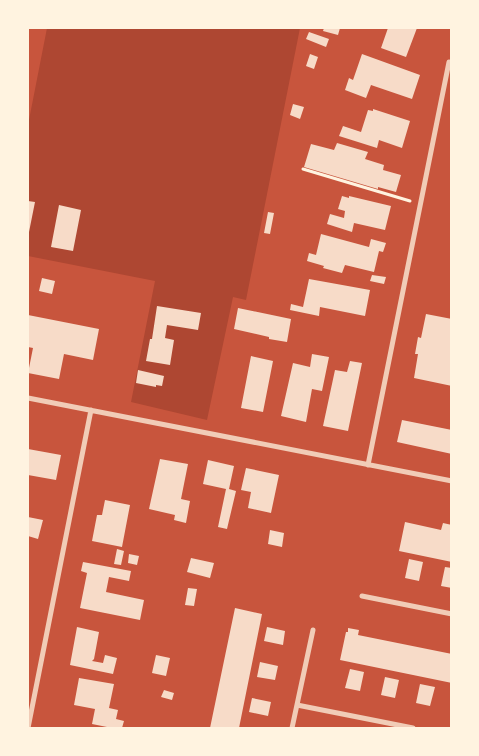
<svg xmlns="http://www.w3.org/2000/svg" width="479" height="756" font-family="'Fira Sans',sans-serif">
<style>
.green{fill:#ae4732}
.building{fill:#f7dbc8}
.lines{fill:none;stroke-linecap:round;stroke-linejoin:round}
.path{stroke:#fff3e0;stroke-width:3}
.minor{stroke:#f1ccb7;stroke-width:5}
</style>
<rect width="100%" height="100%" fill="#c8553d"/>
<path class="green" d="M 47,28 L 300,28 L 246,300 L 233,297 L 207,420 L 131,402 L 155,281 L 28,256 L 28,125 Z"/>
<path class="building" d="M 324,28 L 340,28 L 338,35 L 323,31 Z
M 388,28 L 417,28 L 406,57 L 381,48 Z
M 309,32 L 329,39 L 326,47 L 306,39 Z
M 310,54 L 318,57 L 314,69 L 306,66 Z
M 362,54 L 420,75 L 412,99 L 371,85 L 366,98 L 345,90 L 349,78 L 353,80 Z
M 293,104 L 304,107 L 300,119 L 290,115 Z
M 373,109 L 410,121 L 402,148 L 379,140 L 377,148 L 339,136 L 343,126 L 361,132 L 368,110 L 373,111 Z
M 337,143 L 368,152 L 365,159 L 384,165 L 383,170 L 401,175 L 396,192 L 378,187 L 378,189 L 304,167 L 311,144 L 334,150 Z
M 342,196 L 349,198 L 349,196 L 391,206 L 385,230 L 354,223 L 352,232 L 327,224 L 330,214 L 344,218 L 345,211 L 338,209 Z
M 28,201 L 35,202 L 28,237 Z
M 59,205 L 81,210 L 73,251 L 51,247 Z
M 268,212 L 274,213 L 270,234 L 264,233 Z
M 321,234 L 369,247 L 371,239 L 386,243 L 383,252 L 379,251 L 374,272 L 345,265 L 342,273 L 323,268 L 324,266 L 307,261 L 309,253 L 316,255 Z
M 372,275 L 386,277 L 384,284 L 370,281 Z
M 42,278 L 55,281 L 52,294 L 39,291 Z
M 309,279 L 370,290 L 365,316 L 320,307 L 319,316 L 290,310 L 291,304 L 303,307 Z
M 157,306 L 201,313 L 198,330 L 167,325 L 165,338 L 174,340 L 170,365 L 146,361 L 150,339 L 152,339 Z
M 238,308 L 291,319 L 287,342 L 269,339 L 269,337 L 234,329 Z
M 426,314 L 452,319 L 452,386 L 414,378 L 418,354 L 415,354 L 418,337 L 421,338 Z
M 28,315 L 99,329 L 93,360 L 64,354 L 59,379 L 28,373 L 33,348 L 28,347 Z
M 312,354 L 329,357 L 322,391 L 312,389 L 306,422 L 281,416 L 293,363 L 310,367 Z
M 251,356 L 273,361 L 263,412 L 241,408 Z
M 350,361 L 362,363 L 348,431 L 323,426 L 335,370 L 347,372 Z
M 138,370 L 164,376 L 162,386 L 156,385 L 156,387 L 136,383 Z
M 402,420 L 452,430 L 452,454 L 397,442 Z
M 28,449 L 61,455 L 56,480 L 28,475 Z
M 160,459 L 188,464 L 181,499 L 190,501 L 186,523 L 174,520 L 175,515 L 149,509 Z
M 208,460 L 234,466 L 229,489 L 236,491 L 227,529 L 218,527 L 226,489 L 203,484 Z
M 246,468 L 279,475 L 271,513 L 248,508 L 251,492 L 241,490 Z
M 105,500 L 130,505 L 122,547 L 92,541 L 97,515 L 102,515 Z
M 28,517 L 43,520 L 38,539 L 28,536 Z
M 405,522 L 441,530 L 443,523 L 452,525 L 452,562 L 399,551 Z
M 270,530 L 284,533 L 282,547 L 268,544 Z
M 117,549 L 124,551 L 121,565 L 114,564 Z
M 129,554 L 139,556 L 137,565 L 128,563 Z
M 191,558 L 214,563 L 210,578 L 187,572 Z
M 409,559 L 423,562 L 419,581 L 405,578 Z
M 83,562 L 131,571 L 129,581 L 109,577 L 106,592 L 144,600 L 140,620 L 80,608 L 87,573 L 81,571 Z
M 445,567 L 452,568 L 452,588 L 441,586 Z
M 188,588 L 197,589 L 194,606 L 185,605 Z
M 235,608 L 262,614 L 239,728 L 210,728 Z
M 77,627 L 99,632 L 94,659 L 92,661 L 103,663 L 105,655 L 117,658 L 113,674 L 70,665 Z
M 267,627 L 285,631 L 283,645 L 264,641 Z
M 348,628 L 359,630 L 358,635 L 452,654 L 452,683 L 340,660 L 346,632 L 348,632 Z
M 156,655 L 170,658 L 166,676 L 152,673 Z
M 260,662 L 278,666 L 275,680 L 257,677 Z
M 350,669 L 364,672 L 360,691 L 345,688 Z
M 385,677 L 399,680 L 395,698 L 381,695 Z
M 79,678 L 114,684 L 109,708 L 118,710 L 116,719 L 124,721 L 122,728 L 112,728 L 92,724 L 95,709 L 74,705 Z
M 420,684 L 435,687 L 430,706 L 416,703 Z
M 164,690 L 174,693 L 172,700 L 161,697 Z
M 252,698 L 271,702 L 268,716 L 249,712 Z"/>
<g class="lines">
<path class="path" d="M 303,169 L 410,201"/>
<path class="minor" d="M 28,398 L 452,481
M 368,465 L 449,62
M 362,596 L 452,614
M 297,705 L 413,728
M 28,728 L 91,410
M 292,728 L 313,630"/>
</g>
<rect width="479" height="756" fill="none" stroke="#fff3e0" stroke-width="58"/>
</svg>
